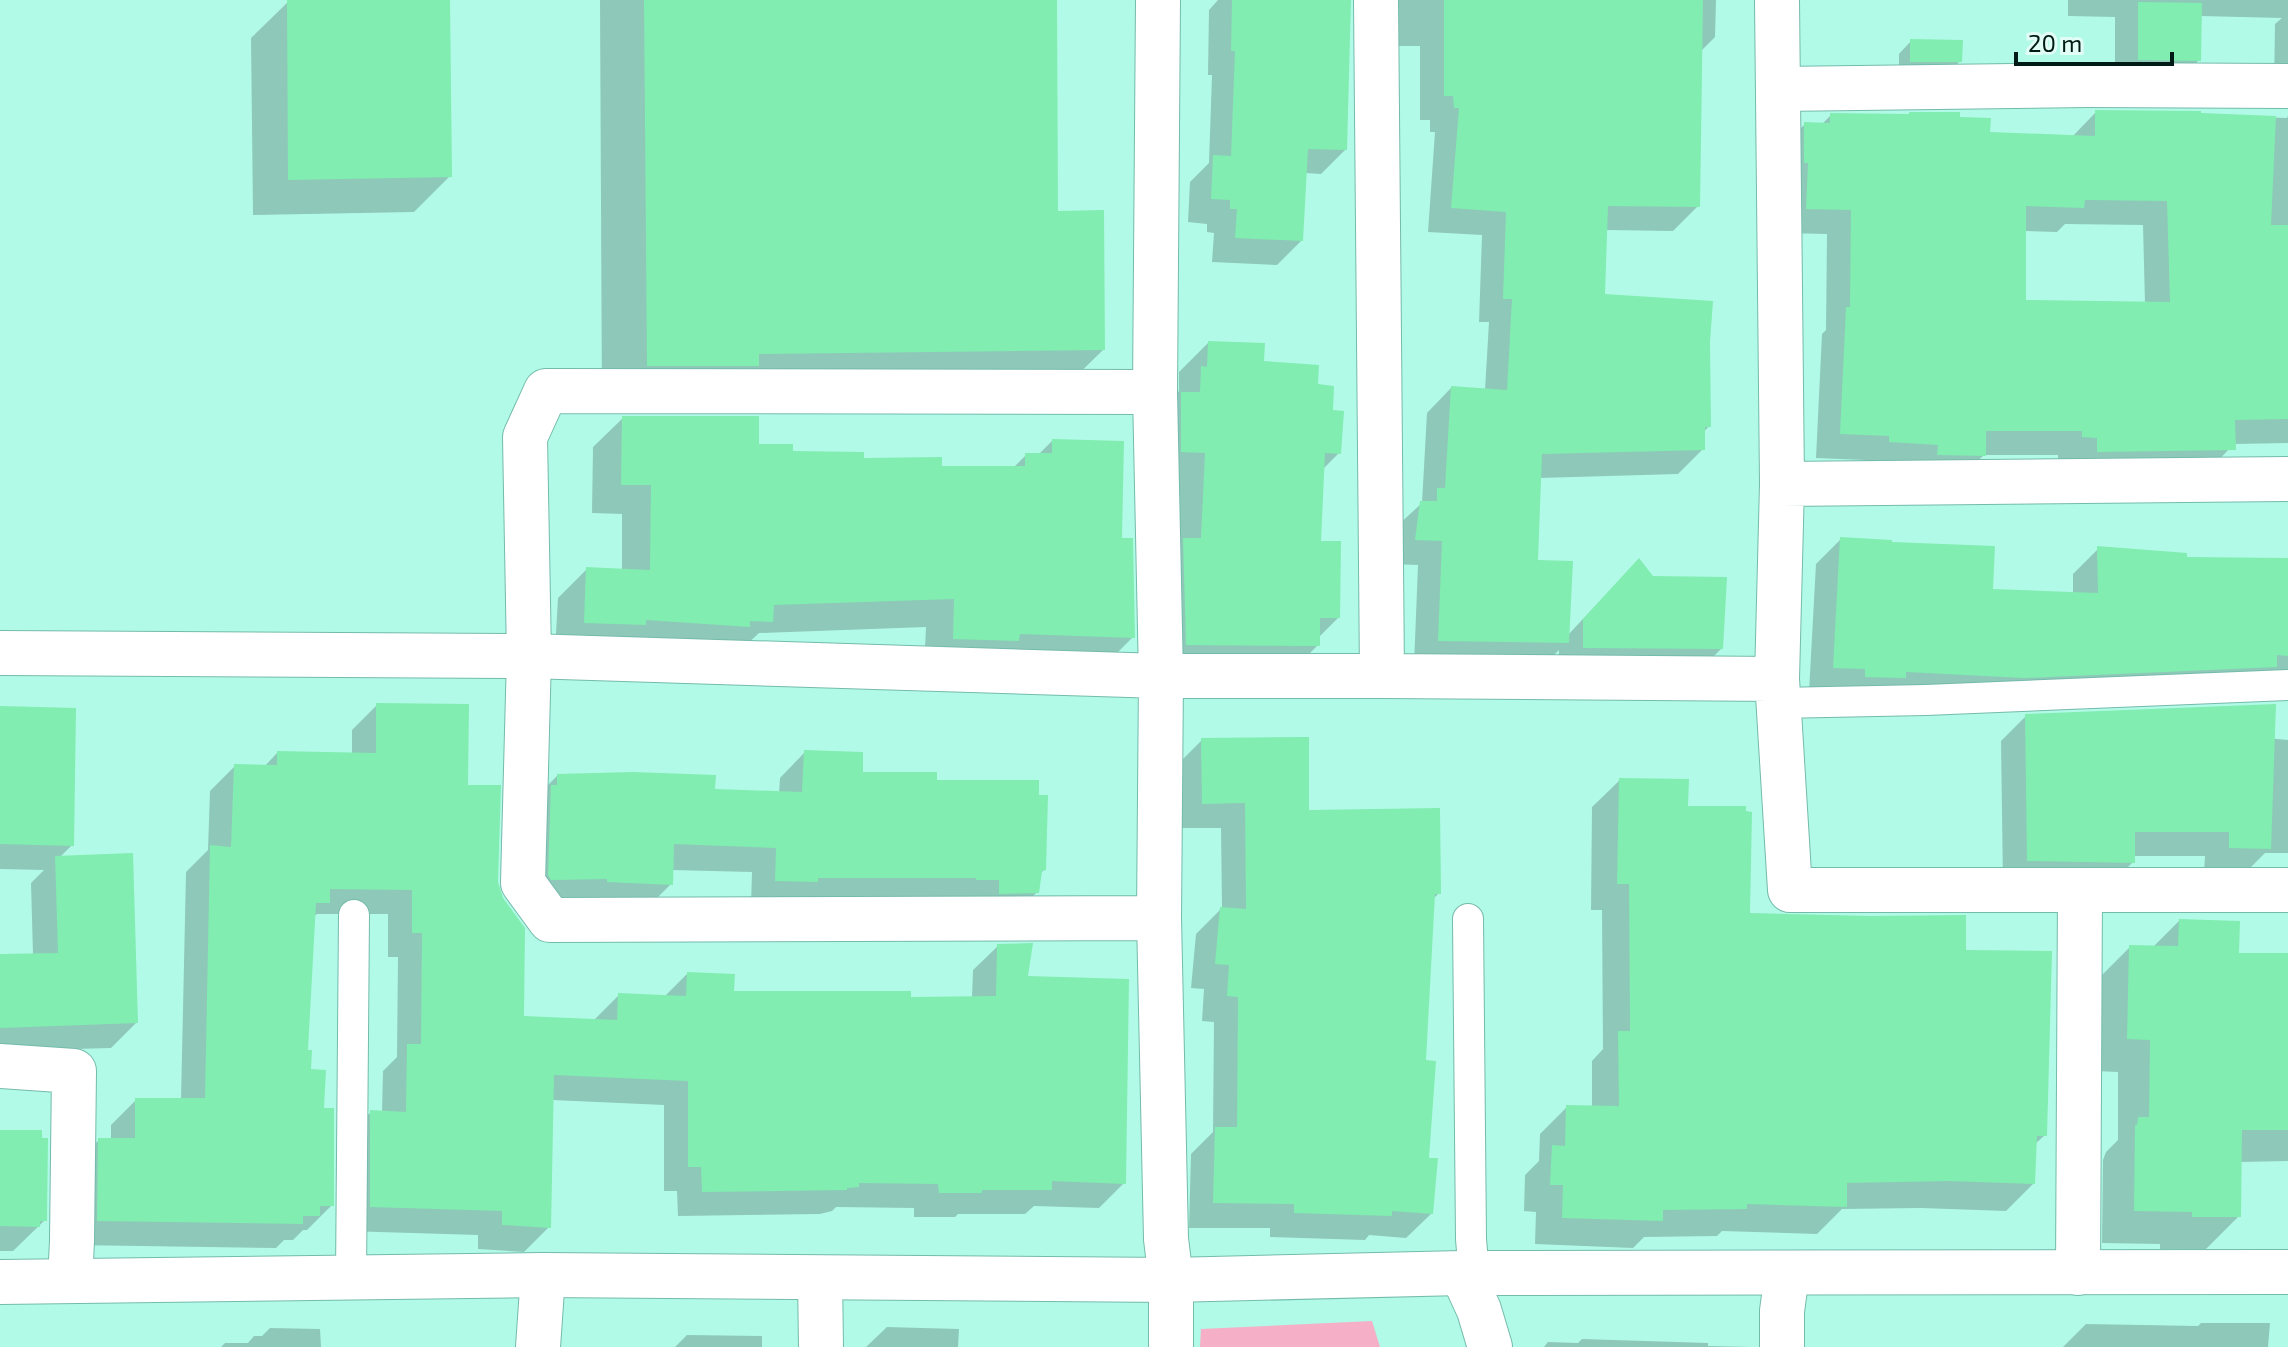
<svg xmlns="http://www.w3.org/2000/svg" width="2288" height="1347" font-family="'Exo 2',sans-serif">
<style>
.green{fill:#f5afc6}
.shadow{fill:#0003;fill-rule:evenodd}
.building{fill:#81edb0;fill-rule:evenodd}
.lines{fill:none;stroke-linecap:round;stroke-linejoin:round}
.lane-casing{stroke:#74bbaa;stroke-width:32}
.street-casing{stroke:#74bbaa;stroke-width:46}
.secondary-casing{stroke:#74bbaa;stroke-width:46}
.lane{stroke:#fff;stroke-width:30}
.street{stroke:#fff;stroke-width:44}
.secondary{stroke:#fff;stroke-width:44}
</style>
<rect width="100%" height="100%" fill="#b2fae8"/>
<path class="green" d="M 1372,1321 L 1380,1347 L 1200,1347 L 1201,1329 Z"/>
<path class="shadow" d="M 448,0 L 450,176 L 414,212 L 253,215 L 251,38 L 288,2 Z
M 600,0 L 1055,0 L 1056,213 L 1103,350 L 1057,395 L 602,411 Z
M 1218,0 L 1350,0 L 1345,150 L 1321,174 L 1305,173 L 1301,241 L 1277,265 L 1212,262 L 1214,233 L 1207,232 L 1207,224 L 1188,222 L 1190,182 L 1209,163 L 1212,75 L 1208,75 L 1209,10 Z
M 1377,0 L 1716,0 L 1715,37 L 1700,52 L 1698,206 L 1673,231 L 1605,230 L 1603,295 L 1708,342 L 1709,426 L 1703,433 L 1703,449 L 1678,474 L 1539,478 L 1536,562 L 1567,636 L 1614,586 L 1722,648 L 1696,674 L 1558,672 L 1559,650 L 1543,666 L 1414,665 L 1418,565 L 1391,564 L 1396,527 L 1422,503 L 1427,413 L 1451,388 L 1485,390 L 1489,322 L 1479,322 L 1482,235 L 1428,232 L 1435,132 L 1430,132 L 1430,120 L 1420,120 L 1420,46 L 1377,46 Z
M 2068,0 L 2288,0 L 2288,109 L 2285,98 L 2274,89 L 2275,24 L 2282,18 L 2200,16 L 2199,60 L 2175,84 L 2115,84 L 2115,17 L 2068,16 Z
M 1911,41 L 1960,61 L 1948,73 L 1899,74 L 1899,54 Z
M 2096,112 L 2287,118 L 2288,116 L 2288,443 L 2234,444 L 2209,470 L 2058,461 L 2058,455 L 1984,455 L 1959,479 L 1865,466 L 1865,460 L 1816,458 L 1822,334 L 1826,330 L 1827,234 L 1783,233 L 1780,149 L 1805,124 L 1821,125 L 1831,115 L 1958,119 L 1988,134 L 2072,137 ZM 2065,224 L 2143,225 L 2145,304 L 2024,302 L 2024,231 L 2057,232 Z
M 1208,343 L 1316,386 L 1331,411 L 1339,453 L 1322,470 L 1319,543 L 1338,618 L 1318,638 L 1318,645 L 1289,674 L 1157,674 L 1172,398 L 1179,391 L 1179,372 Z
M 623,418 L 791,453 L 940,468 L 1013,468 L 1026,455 L 1038,455 L 1052,441 L 1120,540 L 1133,637 L 1104,666 L 924,668 L 926,627 L 759,633 L 741,650 L 555,651 L 558,598 L 587,569 L 622,570 L 622,514 L 592,513 L 593,447 Z
M 1841,539 L 1991,591 L 2073,594 L 2073,574 L 2098,549 L 2185,559 L 2288,561 L 2288,683 L 1809,692 L 1816,564 Z
M 377,705 L 466,787 L 496,883 L 522,1018 L 594,1020 L 619,995 L 664,997 L 687,974 L 732,993 L 908,999 L 972,998 L 973,970 L 998,946 L 1026,978 L 1124,1183 L 1099,1208 L 1034,1206 L 1025,1214 L 958,1214 L 955,1217 L 914,1217 L 914,1208 L 836,1207 L 832,1211 L 820,1214 L 678,1216 L 677,1191 L 664,1191 L 664,1105 L 552,1100 L 549,1227 L 524,1252 L 478,1249 L 478,1235 L 346,1231 L 346,1137 L 371,1112 L 382,1113 L 383,1071 L 397,1057 L 398,957 L 388,957 L 388,914 L 317,914 L 313,917 L 306,1051 L 309,1071 L 322,1110 L 332,1205 L 307,1230 L 303,1230 L 293,1240 L 284,1240 L 276,1248 L 73,1245 L 74,1165 L 99,1140 L 111,1140 L 111,1125 L 136,1100 L 181,1100 L 186,872 L 208,850 L 210,791 L 235,766 L 264,767 L 277,753 L 352,754 L 352,730 Z
M 0,708 L 72,845 L 60,857 L 136,1023 L 111,1048 L 0,1051 L 0,956 L 33,955 L 31,883 L 44,870 L 0,869 Z
M 2026,716 L 2288,740 L 2288,853 L 2265,853 L 2244,874 L 2204,872 L 2205,856 L 2133,856 L 2133,862 L 2108,887 L 2003,885 L 2001,741 Z
M 1202,740 L 1307,812 L 1439,893 L 1433,899 L 1424,1062 L 1432,1213 L 1406,1238 L 1369,1235 L 1365,1240 L 1270,1237 L 1270,1228 L 1189,1228 L 1191,1154 L 1213,1132 L 1214,1022 L 1202,1021 L 1204,989 L 1191,988 L 1196,934 L 1222,908 L 1221,828 L 1177,828 L 1177,765 Z
M 805,752 L 860,774 L 935,782 L 1044,870 L 1040,874 L 1037,892 L 1012,918 L 751,905 L 752,872 L 671,870 L 671,884 L 646,909 L 526,904 L 532,801 L 557,776 L 713,791 L 779,794 L 780,778 Z
M 1620,780 L 1686,808 L 1748,915 L 1964,952 L 2045,1135 L 2034,1145 L 2033,1184 L 2006,1211 L 1921,1208 L 1842,1209 L 1817,1234 L 1722,1231 L 1717,1236 L 1644,1237 L 1633,1248 L 1535,1244 L 1536,1212 L 1524,1211 L 1525,1175 L 1539,1161 L 1540,1134 L 1567,1107 L 1592,1107 L 1592,1061 L 1603,1049 L 1602,910 L 1591,910 L 1592,807 Z
M 2179,921 L 2237,955 L 2288,955 L 2288,1161 L 2240,1162 L 2239,1216 L 2206,1249 L 2160,1249 L 2160,1244 L 2102,1243 L 2103,1160 L 2106,1152 L 2118,1140 L 2118,1072 L 2095,1071 L 2097,980 L 2130,947 L 2153,947 Z
M 0,1132 L 45,1220 L 13,1251 L 0,1251 Z
M 2201,1323 L 2270,1323 L 2268,1347 L 2063,1347 L 2086,1324 L 2198,1326 Z
M 887,1327 L 959,1329 L 958,1347 L 866,1347 Z
M 270,1328 L 320,1329 L 321,1347 L 221,1347 L 225,1343 L 248,1343 L 254,1336 L 262,1336 Z
M 687,1335 L 762,1336 L 762,1347 L 675,1347 Z
M 1582,1339 L 1708,1343 L 1708,1346 L 1752,1347 L 1544,1347 L 1548,1342 L 1578,1343 Z"/>
<path class="building" d="M 287,0 L 450,0 L 452,177 L 288,180 Z
M 644,0 L 1057,0 L 1058,211 L 1104,210 L 1105,350 L 759,354 L 759,366 L 647,366 Z
M 1232,0 L 1351,0 L 1347,150 L 1308,149 L 1303,241 L 1235,238 L 1237,209 L 1230,209 L 1230,200 L 1211,199 L 1213,155 L 1231,156 L 1235,51 L 1231,51 Z
M 1444,0 L 1703,0 L 1700,207 L 1608,206 L 1605,294 L 1713,301 L 1710,342 L 1711,427 L 1705,427 L 1705,450 L 1542,454 L 1538,560 L 1573,561 L 1569,643 L 1438,641 L 1442,541 L 1415,540 L 1420,501 L 1437,501 L 1437,488 L 1445,488 L 1451,386 L 1507,390 L 1512,299 L 1503,299 L 1506,212 L 1451,208 L 1459,108 L 1454,108 L 1453,96 L 1444,96 Z
M 2138,2 L 2202,3 L 2201,61 L 2138,60 Z
M 1910,39 L 1963,40 L 1962,62 L 1910,62 Z
M 2095,110 L 2201,111 L 2201,113 L 2276,116 L 2271,225 L 2288,225 L 2288,419 L 2235,420 L 2236,450 L 2097,452 L 2097,438 L 2082,437 L 2082,431 L 1986,431 L 1986,456 L 1937,455 L 1938,445 L 1889,442 L 1889,436 L 1840,434 L 1846,307 L 1850,307 L 1851,210 L 1806,209 L 1808,163 L 1804,163 L 1804,122 L 1830,123 L 1830,113 L 1909,114 L 1909,112 L 1960,112 L 1960,117 L 1991,118 L 1990,132 L 2095,136 ZM 2085,200 L 2167,201 L 2170,302 L 2026,300 L 2026,206 L 2084,208 Z
M 1208,341 L 1265,343 L 1264,361 L 1319,365 L 1318,384 L 1334,386 L 1333,410 L 1344,411 L 1341,454 L 1325,453 L 1321,541 L 1341,541 L 1340,618 L 1320,618 L 1320,646 L 1186,645 L 1183,538 L 1201,538 L 1205,453 L 1181,452 L 1181,392 L 1200,392 L 1201,366 L 1207,367 Z
M 622,416 L 759,416 L 759,444 L 793,444 L 793,451 L 864,452 L 864,458 L 942,457 L 942,466 L 1025,466 L 1025,453 L 1052,453 L 1052,439 L 1124,441 L 1122,538 L 1133,538 L 1135,638 L 1020,634 L 1019,641 L 953,639 L 954,599 L 774,605 L 773,622 L 750,621 L 750,627 L 646,620 L 646,625 L 584,623 L 586,567 L 650,570 L 651,485 L 621,485 Z
M 1840,537 L 1892,540 L 1892,542 L 1995,546 L 1993,589 L 2098,593 L 2097,546 L 2187,553 L 2187,557 L 2288,558 L 2288,656 L 2277,655 L 2277,667 L 2024,678 L 1906,672 L 1906,678 L 1865,677 L 1865,669 L 1833,668 Z
M 1639,558 L 1653,576 L 1727,577 L 1723,649 L 1583,648 L 1583,619 Z
M 376,703 L 469,704 L 468,785 L 501,785 L 498,882 L 503,898 L 525,928 L 524,1016 L 617,1020 L 618,993 L 686,996 L 687,972 L 735,974 L 734,991 L 911,991 L 911,997 L 996,996 L 997,944 L 1033,943 L 1028,976 L 1129,979 L 1126,1184 L 1052,1181 L 1052,1190 L 982,1190 L 982,1193 L 939,1193 L 938,1184 L 859,1183 L 859,1187 L 847,1188 L 847,1190 L 702,1192 L 701,1167 L 688,1167 L 688,1081 L 554,1075 L 551,1228 L 502,1225 L 502,1211 L 370,1207 L 370,1110 L 406,1112 L 407,1044 L 421,1044 L 422,933 L 412,933 L 412,890 L 330,889 L 330,903 L 316,903 L 308,1050 L 312,1050 L 311,1069 L 326,1070 L 324,1108 L 334,1108 L 334,1206 L 320,1206 L 320,1216 L 303,1216 L 303,1224 L 97,1221 L 98,1138 L 135,1138 L 135,1098 L 205,1098 L 210,845 L 231,847 L 234,764 L 277,765 L 277,751 L 376,753 Z
M 2276,704 L 2271,849 L 2229,848 L 2229,832 L 2135,832 L 2135,863 L 2027,861 L 2025,714 Z
M 0,706 L 76,708 L 74,846 L 0,844 Z
M 1309,737 L 1309,810 L 1440,808 L 1441,894 L 1435,894 L 1426,1060 L 1436,1061 L 1429,1158 L 1438,1158 L 1433,1214 L 1392,1211 L 1392,1216 L 1294,1213 L 1294,1204 L 1213,1203 L 1215,1127 L 1237,1127 L 1238,997 L 1227,996 L 1229,965 L 1215,964 L 1220,907 L 1246,909 L 1245,803 L 1202,804 L 1201,738 Z
M 804,750 L 863,752 L 863,772 L 937,772 L 937,780 L 1039,780 L 1039,795 L 1048,795 L 1046,870 L 1042,871 L 1039,893 L 999,894 L 999,880 L 976,880 L 976,878 L 818,878 L 818,882 L 775,881 L 776,848 L 674,844 L 673,885 L 607,882 L 607,879 L 551,880 L 548,875 L 551,785 L 557,785 L 557,774 L 633,772 L 716,775 L 715,789 L 802,792 Z
M 1619,778 L 1689,779 L 1688,806 L 1746,806 L 1746,811 L 1752,812 L 1750,913 L 1871,916 L 1966,915 L 1966,950 L 2052,951 L 2047,1136 L 2037,1136 L 2035,1184 L 1949,1181 L 1847,1183 L 1847,1207 L 1747,1204 L 1747,1209 L 1663,1210 L 1663,1221 L 1562,1218 L 1563,1185 L 1550,1185 L 1552,1145 L 1565,1146 L 1566,1105 L 1619,1106 L 1618,1031 L 1630,1031 L 1629,884 L 1617,884 Z
M 133,853 L 138,1023 L 0,1028 L 0,954 L 58,953 L 55,856 Z
M 2179,919 L 2240,921 L 2239,953 L 2288,953 L 2288,1130 L 2242,1130 L 2241,1217 L 2192,1217 L 2192,1212 L 2134,1211 L 2135,1125 L 2137,1125 L 2138,1117 L 2149,1117 L 2150,1040 L 2127,1039 L 2129,945 L 2178,946 Z
M 0,1130 L 42,1130 L 42,1138 L 48,1138 L 47,1221 L 40,1221 L 40,1227 L 0,1226 Z"/>
<g class="lines">
<defs>
<path id="lane" d="M 1778,703 L 1926,700 L 2288,685
M 1468,919 L 1471,1239 L 1474,1274
M 351,1278 L 354,915"/>
<path id="street" d="M 1158,0 L 1155,392 L 1161,676 L 1159,918 L 1166,1239 L 1171,1280 L 1171,1347
M 1376,0 L 1382,676
M 1777,0 L 1782,484 L 1777,679 L 1790,890 L 2288,890
M 1779,89 L 2087,85 L 2288,86
M 1155,392 L 546,391 L 525,437 L 529,656 L 523,883 L 550,920 L 1159,918
M 1782,484 L 2288,479
M 0,653 L 529,656 L 1161,676 L 1382,676 L 1777,679
M 0,1066 L 74,1071 L 72,1241 L 70,1281
M 1462,1273 L 1479,1310 L 1490,1347
M 2078,1273 L 2080,891
M 820,1278 L 821,1347
M 538,1347 L 543,1275
M 1782,1347 L 1782,1311 L 1787,1274"/>
<path id="secondary" d="M 0,1282 L 543,1275 L 1171,1280 L 1462,1273 L 2288,1272"/>
</defs>
<use href="#lane" class="lane-casing"/>
<use href="#street" class="street-casing"/>
<use href="#secondary" class="secondary-casing"/>
<use href="#lane" class="lane"/>
<use href="#street" class="street"/>
<use href="#secondary" class="secondary"/>
</g>
<path d="M2016 52v12h156v-12" fill="none" stroke="#001b15" stroke-width="4"/>
<text x="2028" y="52" font-size="24" fill="#001b15" stroke="#e2fdf6" stroke-width="6" paint-order="stroke">20 m</text>
</svg>
